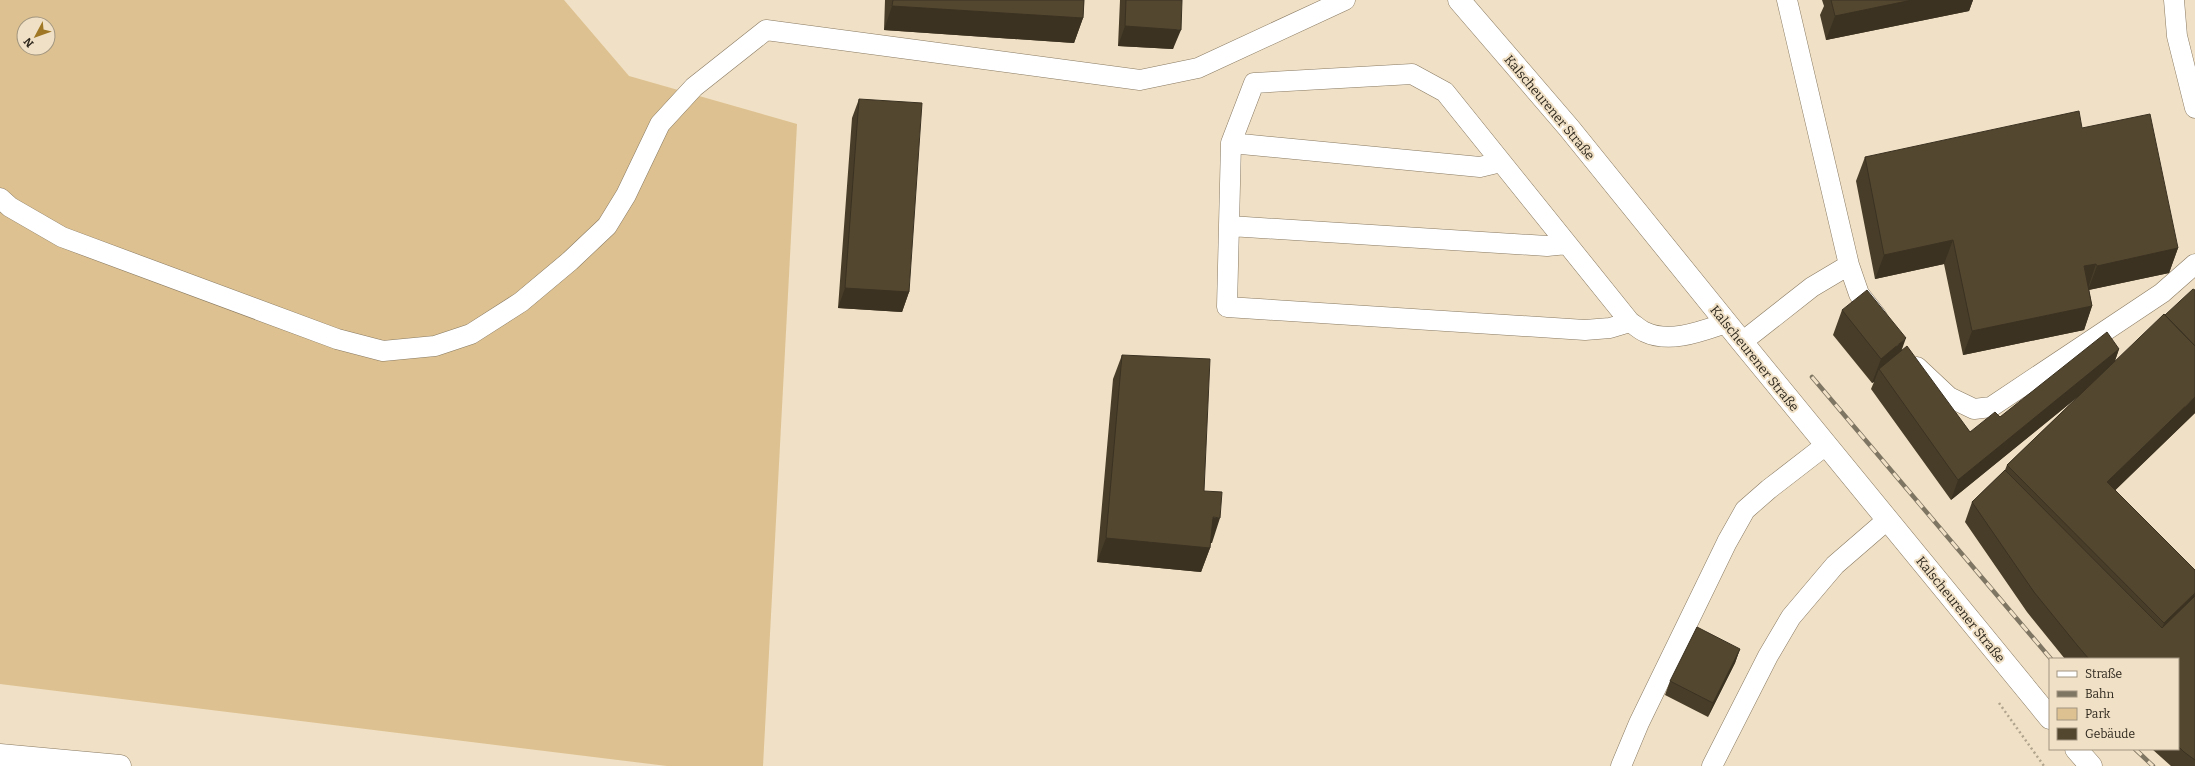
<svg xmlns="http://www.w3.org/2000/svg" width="2195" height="766" font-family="Bitter,serif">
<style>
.green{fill:#ddc190;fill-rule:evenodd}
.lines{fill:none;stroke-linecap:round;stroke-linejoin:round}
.service-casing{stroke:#887961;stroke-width:21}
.secondary-casing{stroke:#887961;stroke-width:23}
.path{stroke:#b0a48e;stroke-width:2.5;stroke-dasharray:2 3;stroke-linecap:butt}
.service{stroke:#fff;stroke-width:20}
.secondary{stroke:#fff;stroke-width:22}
.rail-casing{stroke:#7f7563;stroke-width:4.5}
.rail{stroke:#f0e0c5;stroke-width:3;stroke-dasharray:9;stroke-linecap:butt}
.wall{fill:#483d29}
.shaded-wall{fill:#3b3222}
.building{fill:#544730;stroke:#3b3222}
.labels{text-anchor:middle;stroke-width:4;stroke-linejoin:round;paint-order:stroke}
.street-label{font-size:13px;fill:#2c261c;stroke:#f0e0c5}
</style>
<rect width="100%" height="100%" fill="#f0e0c5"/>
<path class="green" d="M 0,0 L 564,0 L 629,76 L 797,124 L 763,766 L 667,766 L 0,684 ZM 24,24 L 48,24 L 48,48 L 24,48 Z"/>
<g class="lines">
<defs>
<path id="service" d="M 1787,0 L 1849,265 L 1859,294 L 1877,317
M 2174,0 L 2177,36 L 2195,108
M 1231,143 L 1254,83 L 1412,74 L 1445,92 L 1630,322 C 1635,325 1640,330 1645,332 C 1670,344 1702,331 1726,323
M 1501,162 L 1480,167 L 1231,143 L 1227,307 L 1585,330 L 1610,328 L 1630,322
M 0,198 L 10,207 L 62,237 L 337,339 L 383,351 L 435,346 L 471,334 L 521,302 L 570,261 L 607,226 L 626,195 L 660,124 L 694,87 L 766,30 L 1140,80 L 1198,68 L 1345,0
M 1230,226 L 1547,246 L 1567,244
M 1742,342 L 1812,287 L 1849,265
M 1917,367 L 1949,397 L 1974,409 L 1991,407 L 2162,293 L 2195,264
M 1621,766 L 1639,723 L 1727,542 L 1745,510 L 1769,489 L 1826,445
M 1712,766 L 1768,656 L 1791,617 L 1835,565 L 1887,520"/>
<path id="secondary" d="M 1459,0 L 1569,128 L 1742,342 L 2050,718
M 2076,749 L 2091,766
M 0,755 L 120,766"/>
</defs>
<use href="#service" class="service-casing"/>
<use href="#secondary" class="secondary-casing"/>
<path class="path" d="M 1999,703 L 2044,766"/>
<use href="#service" class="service"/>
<use href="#secondary" class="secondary"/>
<defs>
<path id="rail" d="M 1812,377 L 2051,659
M 2135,749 L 2153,766"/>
</defs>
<use href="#rail" class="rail-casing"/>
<use href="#rail" class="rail"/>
</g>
<path class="wall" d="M 885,0 L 1084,0 L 1083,18 L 1074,43 L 884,30 Z
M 1120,0 L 1182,0 L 1173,49 L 1118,46 Z
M 1822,0 L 1973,0 L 1969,11 L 1826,40 L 1820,15 L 1824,6 Z
M 859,99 L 909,292 L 902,312 L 838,308 L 852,118 Z
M 2082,128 L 2178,248 L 2169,273 L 2089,290 L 2092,306 L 2084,330 L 1963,355 L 1944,264 L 1875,279 L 1856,181 L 1865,157 Z
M 1842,310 L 1902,350 L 1970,432 L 2000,417 L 2119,349 L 2115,361 L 2195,413 L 2115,490 L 2195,570 L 2195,766 L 2171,766 L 2152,749 L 2178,749 L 2178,659 L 2065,659 L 2027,612 L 1965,522 L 1972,502 L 2005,470 L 2007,465 L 2079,396 L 1951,500 L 1871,389 L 1874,382 L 1872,383 L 1833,335 Z
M 1122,355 L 1204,491 L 1212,543 L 1210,543 L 1210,548 L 1201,572 L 1097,562 L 1113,379 Z
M 1740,649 L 1735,663 L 1708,717 L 1665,695 L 1670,681 Z"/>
<path class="shaded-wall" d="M 1912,0 L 1973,0 L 1969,11 L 1826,40 L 1835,16 Z
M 892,6 L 1083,18 L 1074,43 L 884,30 Z
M 1125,26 L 1181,30 L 1173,49 L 1118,46 Z
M 1953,240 L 1944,264 L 1875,279 L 1884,255 Z
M 2178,248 L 2169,273 L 2088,290 L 2097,266 Z
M 2096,264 L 2088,288 L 2084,266 Z
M 845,288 L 909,292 L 902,312 L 838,308 Z
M 2092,306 L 2084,330 L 1963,355 L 1972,331 Z
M 1906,338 L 1897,363 L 1879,369 L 1874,382 L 1872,383 L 1881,359 Z
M 2119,349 L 2112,369 L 1951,500 L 1958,480 Z
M 2195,397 L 2195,413 L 2098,507 L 2107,482 Z
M 1213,517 L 1220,518 L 1212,543 L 1204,542 Z
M 1106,538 L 1210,548 L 1201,572 L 1097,562 Z
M 2195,593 L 2195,609 L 2155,648 L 2164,623 Z
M 1740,649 L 1735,663 L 1708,717 L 1713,703 Z"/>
<path class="building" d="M 893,0 L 1084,0 L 1083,18 L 892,6 Z
M 1126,0 L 1182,0 L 1181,30 L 1125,26 Z
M 1831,0 L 1912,0 L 1835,16 Z
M 859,99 L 922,103 L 909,292 L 845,288 Z
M 2079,111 L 2082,128 L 2150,114 L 2178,248 L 2097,266 L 2096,264 L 2084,266 L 2092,306 L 1972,331 L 1953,240 L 1884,255 L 1865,157 Z
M 2193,289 L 2195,290 L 2195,346 L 2165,315 Z
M 1867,290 L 1906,338 L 1881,359 L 1842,310 Z
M 2164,314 L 2195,346 L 2195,397 L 2107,482 L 2195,570 L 2195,593 L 2164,623 L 2007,465 Z
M 2107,332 L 2119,349 L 1958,480 L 1879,369 L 1907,346 L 1970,432 L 1995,412 L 2000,417 Z
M 1122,355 L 1210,359 L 1204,491 L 1222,492 L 1220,518 L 1213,517 L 1210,548 L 1106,538 Z
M 2005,470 L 2162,628 L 2195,596 L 2195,760 L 2184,752 L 2178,746 L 2178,659 L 2089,659 L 2077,645 L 2034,592 L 1972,502 Z
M 1697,627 L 1740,649 L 1713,703 L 1670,681 Z"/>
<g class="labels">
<g class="street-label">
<text transform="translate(1550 107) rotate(50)" y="5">Kalscheurener Straße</text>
<text transform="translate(1755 358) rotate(51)" y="5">Kalscheurener Straße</text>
<text transform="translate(1961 609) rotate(51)" y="5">Kalscheurener Straße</text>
</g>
</g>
<rect x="2049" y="658" width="130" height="92" fill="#f0e0c5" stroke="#a29681"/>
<rect x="2057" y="671" width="20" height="6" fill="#ffffff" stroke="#a29681"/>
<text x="2085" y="678" font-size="12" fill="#2c261c">Straße</text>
<rect x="2057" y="691" width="20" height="6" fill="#7f7563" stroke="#a29681"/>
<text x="2085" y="698" font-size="12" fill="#2c261c">Bahn</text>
<rect x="2057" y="708" width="20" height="12" fill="#ddc190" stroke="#a29681"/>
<text x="2085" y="718" font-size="12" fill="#2c261c">Park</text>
<rect x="2057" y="728" width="20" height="12" fill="#544730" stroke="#a29681"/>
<text x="2085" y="738" font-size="12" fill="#2c261c">Gebäude</text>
<g transform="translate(36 36) rotate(229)"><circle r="19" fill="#f0e0c5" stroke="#a29681"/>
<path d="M0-3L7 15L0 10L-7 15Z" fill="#9f7725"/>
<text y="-6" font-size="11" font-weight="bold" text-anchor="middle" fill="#2c261c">N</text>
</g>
</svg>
